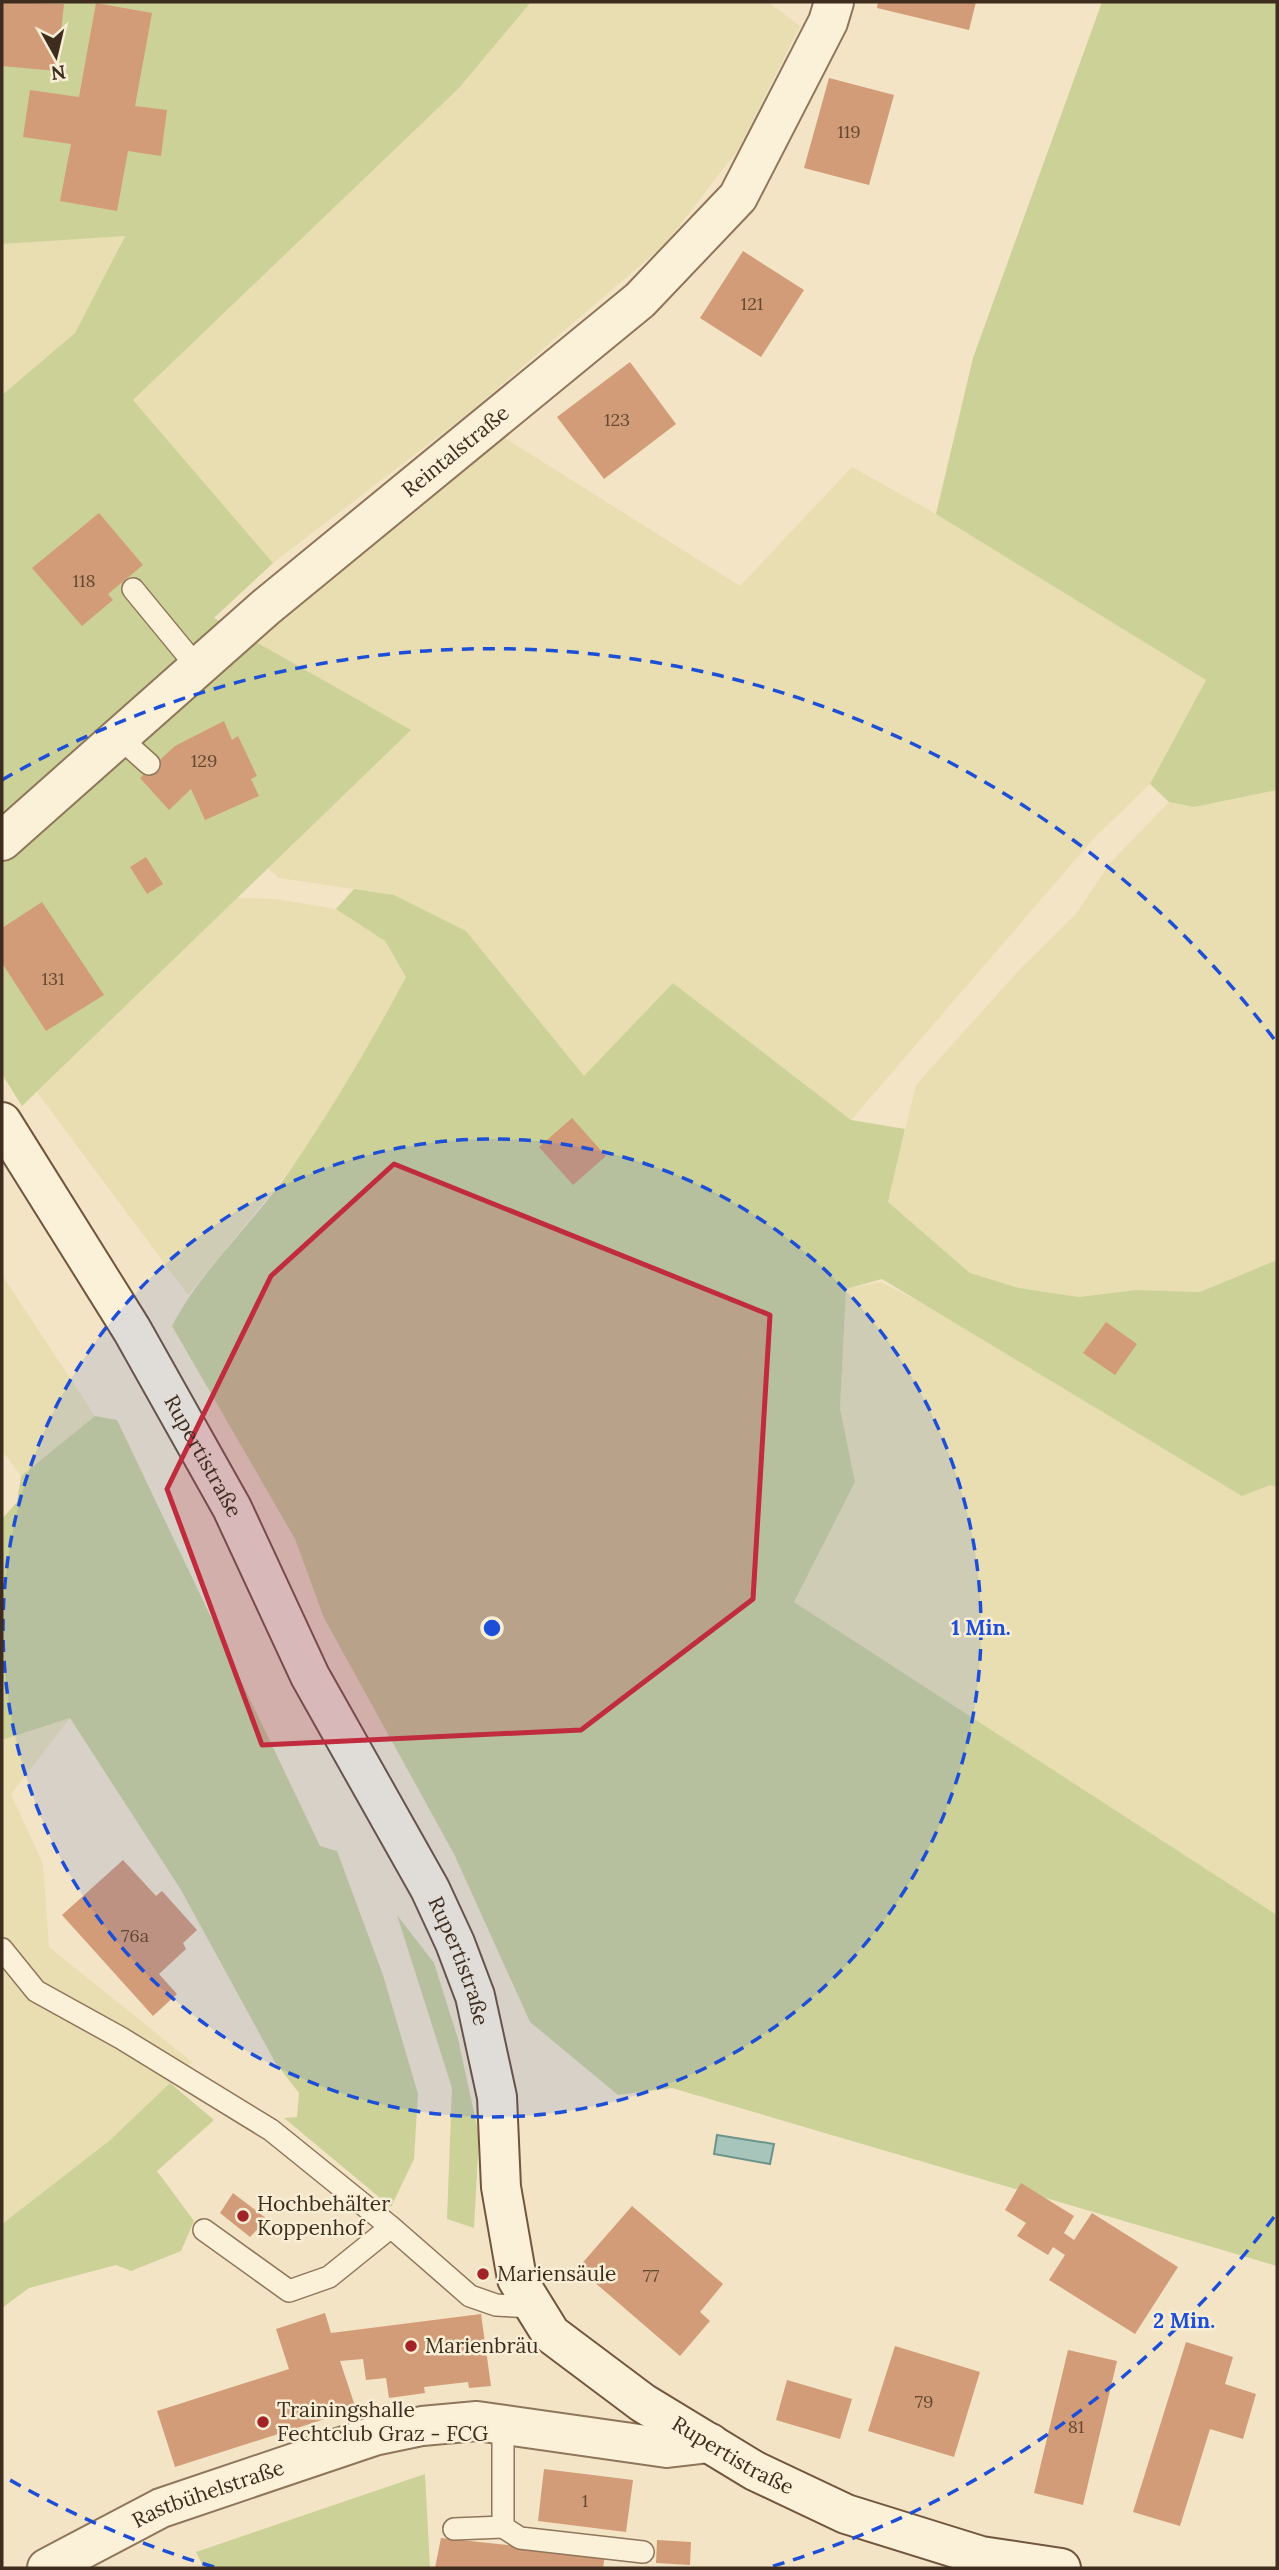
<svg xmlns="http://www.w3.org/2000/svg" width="1279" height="2570" font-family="Lora,serif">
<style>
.farmland{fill:#e8deb1}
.green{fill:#ccd197}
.water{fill:#a7c5bb;stroke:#6c948a;stroke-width:2}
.building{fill:#d39c78}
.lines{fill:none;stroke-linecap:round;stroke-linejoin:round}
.service-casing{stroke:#8f7559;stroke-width:24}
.minor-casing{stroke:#8f7559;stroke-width:42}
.secondary-casing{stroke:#71553c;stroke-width:42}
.service{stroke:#fbf1d9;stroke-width:21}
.minor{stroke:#fbf1d9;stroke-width:38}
.secondary{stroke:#fbf1d9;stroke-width:38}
.marked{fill:#d62828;fill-opacity:0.2;stroke:#d62828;stroke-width:5;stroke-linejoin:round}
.ring{fill:none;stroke:#1d4ed8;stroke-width:3.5;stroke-dasharray:12 9}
.poi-dot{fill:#a32427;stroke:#f8eed5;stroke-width:2.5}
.labels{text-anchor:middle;stroke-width:5;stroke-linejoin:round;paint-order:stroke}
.number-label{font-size:18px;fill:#634934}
.street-label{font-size:21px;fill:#3e2d1e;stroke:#f8eed5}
.poi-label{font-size:21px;fill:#3e2d1e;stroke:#f8eed5;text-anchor:start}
.centre{fill:#1d4ed8;stroke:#f8eed5;stroke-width:3.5}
.ring-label{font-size:21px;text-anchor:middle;font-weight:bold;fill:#1d4ed8;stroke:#f8eed5;stroke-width:5;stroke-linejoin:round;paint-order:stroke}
</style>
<rect width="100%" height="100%" fill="#f2e4c5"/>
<path class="farmland" d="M 531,2 L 768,2 L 800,26 L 738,150 L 665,244 L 466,415 L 273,563 L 133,400 L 459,88 Z
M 125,235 L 75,333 L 2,395 L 2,244 Z
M 500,435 L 740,586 L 852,467 L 936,514 L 1206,680 L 1150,784 L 1094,838 L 851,1120 L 673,983 L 584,1077 L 466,931 L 394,895 L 279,878 L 268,868 L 410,730 L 249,638 Z
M 1277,790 L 1277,1260 L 1200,1292 L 1136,1290 L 1079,1297 L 1019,1288 L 970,1273 L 888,1202 L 916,1085 L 1020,969 L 1076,914 L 1110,863 L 1169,802 L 1194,807 Z
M 237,898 L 276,899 L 336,909 L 379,932 L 406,977 L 359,1067 L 290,1170 L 188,1295 L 37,1092 Z
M 2,1275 L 95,1416 L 21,1476 L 2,1450 Z
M 881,1282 L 1277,1487 L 1277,1915 L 794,1602 L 855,1482 L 840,1408 L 846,1289 Z
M 70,1718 L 11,1794 L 43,1864 L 49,1947 L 192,2062 L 109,2141 L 2,2224 L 2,1740 Z"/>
<path class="green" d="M 2,2 L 531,2 L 459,88 L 133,400 L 273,563 L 214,618 L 411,730 L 22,1106 L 2,1074 L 2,395 L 75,333 L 125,236 L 2,244 Z
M 1102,2 L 1277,2 L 1277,790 L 1194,807 L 1169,802 L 1150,784 L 1206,680 L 936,514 L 973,358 Z
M 354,889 L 394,895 L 466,931 L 584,1076 L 673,983 L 851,1120 L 905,1129 L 888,1202 L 970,1273 L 1019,1288 L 1079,1297 L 1136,1290 L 1200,1292 L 1277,1260 L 1277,1487 L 1270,1485 L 1242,1496 L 882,1279 L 846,1289 L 840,1408 L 855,1482 L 794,1602 L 1277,1915 L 1277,2266 L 672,2088 L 618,2095 L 530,2022 L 454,1854 L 324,1618 L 295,1539 L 172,1326 C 203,1267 254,1223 291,1169 C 333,1107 371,1043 406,977 L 385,941 L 336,909 Z
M 95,1416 L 117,1420 L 320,1846 L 337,1851 L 383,1975 L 418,2094 L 414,2159 L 391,2207 L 284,2118 L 297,2117 L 299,2093 L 275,2062 L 181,1890 L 70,1718 L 2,1740 L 2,1519 L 17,1502 L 21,1476 Z
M 397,1915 L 434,1963 L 458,2039 L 479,2135 L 474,2228 L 447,2219 L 452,2088 Z
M 170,2083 L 214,2120 L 157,2171 L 194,2221 L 181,2251 L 131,2271 L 116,2265 L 29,2288 L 2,2308 L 2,2224 L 109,2141 Z
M 425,2474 L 430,2568 L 204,2568 L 196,2552 Z"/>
<path class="water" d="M 717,2135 L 774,2144 L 770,2164 L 714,2154 Z"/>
<path class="building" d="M 2,2 L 64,4 L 57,71 L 2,66 Z
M 878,2 L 976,2 L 969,30 L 877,8 Z
M 96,3 L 152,13 L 135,106 L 167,110 L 161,156 L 128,151 L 117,211 L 60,201 L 71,144 L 23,137 L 30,90 L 79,97 Z
M 829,78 L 894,95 L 869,185 L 804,168 Z
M 743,251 L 804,290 L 761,357 L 700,318 Z
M 630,362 L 676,424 L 604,479 L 557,417 Z
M 99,513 L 143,565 L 108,594 L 113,600 L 82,626 L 32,568 Z
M 224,721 L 232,740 L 238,736 L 257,776 L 251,779 L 259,796 L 205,820 L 191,789 L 169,810 L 140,778 L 175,746 Z
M 146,857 L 163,884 L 147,894 L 130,867 Z
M 42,902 L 104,995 L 46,1031 L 2,963 L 2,928 Z
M 572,1118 L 606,1156 L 573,1185 L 539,1147 Z
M 1106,1322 L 1137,1344 L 1115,1375 L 1083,1353 Z
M 123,1860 L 156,1896 L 162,1891 L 197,1930 L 183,1943 L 186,1949 L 159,1974 L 177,1994 L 153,2016 L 62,1915 Z
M 1021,2183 L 1074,2216 L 1064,2233 L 1074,2240 L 1092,2213 L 1178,2267 L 1135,2334 L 1049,2280 L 1065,2255 L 1053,2247 L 1048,2255 L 1017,2236 L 1026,2223 L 1005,2210 Z
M 233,2193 L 267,2219 L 250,2237 L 220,2213 Z
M 632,2206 L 723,2284 L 700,2312 L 710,2321 L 680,2356 L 578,2268 Z
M 325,2313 L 331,2333 L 481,2314 L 491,2386 L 469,2388 L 468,2382 L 424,2387 L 425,2393 L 389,2398 L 386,2378 L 366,2380 L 363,2359 L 340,2361 L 356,2409 L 175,2467 L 157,2411 L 289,2369 L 276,2329 Z
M 1186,2342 L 1233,2357 L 1225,2384 L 1256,2394 L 1243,2439 L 1210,2429 L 1180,2526 L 1133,2512 Z
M 895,2346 L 980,2372 L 954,2457 L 868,2431 Z
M 1068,2350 L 1117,2361 L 1083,2505 L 1034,2493 Z
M 787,2380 L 852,2399 L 840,2439 L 776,2420 Z
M 544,2469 L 633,2480 L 626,2532 L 538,2521 Z
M 441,2538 L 605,2555 L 603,2568 L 435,2568 Z
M 657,2540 L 691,2542 L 690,2565 L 656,2563 Z"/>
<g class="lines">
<defs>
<path id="service" d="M 133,589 L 198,668
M 120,738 L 149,764
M 2,1949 L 36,1991 L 121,2038 L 271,2130 L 391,2227 L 470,2296 L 496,2305 L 532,2307
M 204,2230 L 289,2291 L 329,2277 L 391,2227
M 508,2424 L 503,2442 L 503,2527 L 520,2538 L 643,2552
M 454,2529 L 503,2527"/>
<g id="minor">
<path id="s1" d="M 2,841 L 266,607 L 640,300 L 738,197 L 828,22 L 834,2"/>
<path id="s2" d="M 47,2568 L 161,2508 L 374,2436 L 422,2426 L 477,2421 L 667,2448 L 710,2443"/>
</g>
<g id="secondary">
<path id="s3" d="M 2,1122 L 132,1330 L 232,1508 L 310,1676 L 430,1889 L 455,1943 L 475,1996 L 497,2097 L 501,2187 L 517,2279 L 551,2334 L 643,2403 L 755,2471 L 846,2514 L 981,2556 L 1061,2568"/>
</g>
</defs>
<use href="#service" class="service-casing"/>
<use href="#minor" class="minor-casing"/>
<use href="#secondary" class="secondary-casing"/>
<use href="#service" class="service"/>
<use href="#minor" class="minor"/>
<use href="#secondary" class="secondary"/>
</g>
<path class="marked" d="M 394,1164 L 770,1315 L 753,1599 L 581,1730 L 262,1745 L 167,1489 L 271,1276 Z"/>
<circle cx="492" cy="1628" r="489" fill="#1d4ed8" fill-opacity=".12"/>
<g class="ring">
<circle cx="492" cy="1628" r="489"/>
<path d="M1274 2217A979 979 0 0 1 770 2567M214 2567A979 979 0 0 1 3 2476M2 780A979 979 0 0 1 1274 1039"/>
</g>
<g class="poi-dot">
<circle cx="243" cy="2216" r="7"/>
<circle cx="483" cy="2274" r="7"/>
<circle cx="411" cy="2346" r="7"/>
<circle cx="263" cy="2422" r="7"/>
</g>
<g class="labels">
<g class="number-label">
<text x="849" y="138">119</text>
<text x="752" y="310">121</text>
<text x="617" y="426">123</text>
<text x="84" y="587">118</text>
<text x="204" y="767">129</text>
<text x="53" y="985">131</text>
<text x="135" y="1942">76a</text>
<text x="651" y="2282">77</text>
<text x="924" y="2408">79</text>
<text x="1076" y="2433">81</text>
<text x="585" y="2507">1</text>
</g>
<g class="street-label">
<text dy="7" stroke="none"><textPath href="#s1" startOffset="598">Reintalstraße</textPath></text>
<text dy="7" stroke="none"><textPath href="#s3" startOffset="390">Rupertistraße</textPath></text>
<text dy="7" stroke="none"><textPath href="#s3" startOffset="957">Rupertistraße</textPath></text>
<text dy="7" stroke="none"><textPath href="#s3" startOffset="1566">Rupertistraße</textPath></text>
<text dy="7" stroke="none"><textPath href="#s2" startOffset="178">Rastbühelstraße</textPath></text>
</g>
<g class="poi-label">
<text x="257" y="2211">Hochbehälter<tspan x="257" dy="24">Koppenhof</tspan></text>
<text x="497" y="2281">Mariensäule</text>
<text x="425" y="2353">Marienbräu</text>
<text x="277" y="2417">Trainingshalle<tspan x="277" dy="24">Fechtclub Graz - FCG</tspan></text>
</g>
</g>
<circle cx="492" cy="1628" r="10" class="centre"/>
<g class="ring-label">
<text x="981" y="1635">1 Min.</text>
<text x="1184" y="2328">2 Min.</text>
</g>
<rect width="1279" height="2570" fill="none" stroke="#3e2d1e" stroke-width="7"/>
<g transform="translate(56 56) rotate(172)" stroke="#f8eed5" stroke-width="5" paint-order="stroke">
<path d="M0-5L12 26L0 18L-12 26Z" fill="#3e2d1e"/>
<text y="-10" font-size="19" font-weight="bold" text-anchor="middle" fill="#3e2d1e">N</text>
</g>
</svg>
